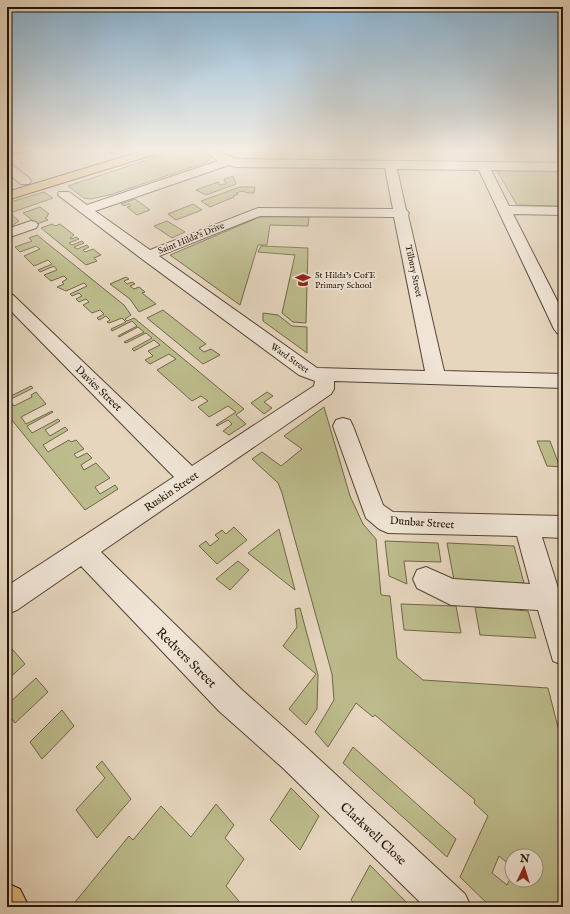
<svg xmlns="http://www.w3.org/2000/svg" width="570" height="914" font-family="'IM FELL English',serif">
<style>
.green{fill:#bdbc8c;stroke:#6f6748;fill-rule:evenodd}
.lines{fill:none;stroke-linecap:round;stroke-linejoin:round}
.minor-casing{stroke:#524332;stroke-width:2}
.primary-casing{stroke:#211204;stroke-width:2}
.minor{fill:#efe4d5;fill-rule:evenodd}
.primary{fill:#e3bb7f;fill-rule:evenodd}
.wall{fill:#b57f5c;stroke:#211204}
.shaded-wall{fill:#94684b;stroke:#211204}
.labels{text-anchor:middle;stroke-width:3.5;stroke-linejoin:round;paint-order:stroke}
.far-street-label{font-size:9px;fill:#211204;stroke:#efe4d5}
.far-poi-label{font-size:9px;fill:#211204;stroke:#efe4d5;text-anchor:start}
.street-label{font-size:11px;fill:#211204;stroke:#efe4d5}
.near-street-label{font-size:13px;fill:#211204;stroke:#efe4d5}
</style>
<rect width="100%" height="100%" fill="#e6d6be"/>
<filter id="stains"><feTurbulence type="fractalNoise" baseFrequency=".005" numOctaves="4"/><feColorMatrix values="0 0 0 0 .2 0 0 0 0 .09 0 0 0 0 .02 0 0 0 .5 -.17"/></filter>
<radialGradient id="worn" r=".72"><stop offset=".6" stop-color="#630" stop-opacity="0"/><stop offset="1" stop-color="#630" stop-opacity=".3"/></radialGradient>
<path class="green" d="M 177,150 L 193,150 L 208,158 L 209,160 L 207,162 L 113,194 L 91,199 L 84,198 L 68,186 Z
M 497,171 L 563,172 L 563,206 L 517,205 Z
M 233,176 L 236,184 L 206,195 L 196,190 L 218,182 L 220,185 L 226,184 L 224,179 Z
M 240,187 L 255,187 L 254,193 L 248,193 L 242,191 L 236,193 L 238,194 L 233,196 L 234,197 L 210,207 L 201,201 Z
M 44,192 L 53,198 L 10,213 L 19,221 L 7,229 L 7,203 Z
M 135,199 L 150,210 L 137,215 L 127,207 L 131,206 L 129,204 L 124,206 L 121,204 Z
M 193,204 L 202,210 L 176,220 L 168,214 Z
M 40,207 L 49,214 L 47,215 L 48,216 L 45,218 L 48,220 L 37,224 L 23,213 Z
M 262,216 L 309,217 L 308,226 L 270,225 L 267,245 L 258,245 L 240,305 L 170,255 Z
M 167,221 L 185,232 L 172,238 L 154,226 Z
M 52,224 L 55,226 L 60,224 L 74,235 L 70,238 L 72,239 L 76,237 L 79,239 L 69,243 L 72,245 L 82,241 L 84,243 L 74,247 L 77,249 L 87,245 L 89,247 L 83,250 L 85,252 L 93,249 L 101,255 L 94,258 L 97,261 L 86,265 L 41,228 Z
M 37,235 L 124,305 L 131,315 L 125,319 L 127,321 L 134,318 L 244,409 L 236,415 L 246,424 L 229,435 L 223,431 L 232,424 L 228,420 L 217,426 L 216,425 L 236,412 L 228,406 L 209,417 L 198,407 L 208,401 L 201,396 L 192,401 L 157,370 L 176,359 L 169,354 L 150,364 L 145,360 L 153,356 L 148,351 L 160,345 L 154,340 L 134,351 L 132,349 L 152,338 L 146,333 L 126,343 L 124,342 L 144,332 L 138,327 L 119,337 L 118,336 L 137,326 L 132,321 L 112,331 L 111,329 L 126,322 L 122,318 L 109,323 L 107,322 L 110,320 L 106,316 L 99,320 L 97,318 L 104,314 L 100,310 L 92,313 L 83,305 L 89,302 L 86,299 L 79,302 L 76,299 L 82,296 L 79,293 L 72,296 L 70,294 L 87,286 L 84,283 L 66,291 L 57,287 L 64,284 L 62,282 L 67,279 L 64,276 L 51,281 L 44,275 L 57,270 L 54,266 L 40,272 L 38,270 L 52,264 L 48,260 L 34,266 L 24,256 L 40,249 L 36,246 L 20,252 L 15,247 L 32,241 L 29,238 Z
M 261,246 L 308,248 L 306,323 L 293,322 L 282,313 L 295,255 L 258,252 Z
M 126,277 L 129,279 L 124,281 L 127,284 L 132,282 L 135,284 L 130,286 L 134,289 L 139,287 L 145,292 L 142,293 L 156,304 L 139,312 L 130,299 L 110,284 Z
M 163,310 L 206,344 L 199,348 L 204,352 L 211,349 L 220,355 L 203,364 L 147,318 Z
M 263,313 L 278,315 L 292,326 L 307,327 L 307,353 L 263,321 Z
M 31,386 L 33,388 L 9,400 L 14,406 L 32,397 L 31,395 L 36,392 L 46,404 L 21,417 L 26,424 L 52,411 L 53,412 L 27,426 L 32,433 L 58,419 L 60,421 L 45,430 L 50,436 L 65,427 L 68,430 L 43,445 L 48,452 L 69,440 L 71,442 L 76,440 L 84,449 L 74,454 L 77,458 L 87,453 L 92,458 L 81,465 L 84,470 L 96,463 L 110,478 L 95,487 L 100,494 L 115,485 L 118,489 L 85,510 L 7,414 L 7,398 Z
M 267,392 L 273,396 L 264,402 L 272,408 L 264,414 L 251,403 Z
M 324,407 L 350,496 L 363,524 L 376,539 L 381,595 L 390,596 L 397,658 L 423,680 L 548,688 L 563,747 L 563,907 L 491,907 L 460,877 L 488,816 L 474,803 L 475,800 L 375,715 L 373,717 L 356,703 L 328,747 L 315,732 L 334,700 L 332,674 L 282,493 L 278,483 L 252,459 L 262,452 L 281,466 L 302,449 L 284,436 ZM 499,856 L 512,867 L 512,856 L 536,856 L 536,880 L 512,880 L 512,875 L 507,885 L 492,873 Z
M 537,441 L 550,441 L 558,462 L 563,463 L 563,467 L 547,466 Z
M 234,527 L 247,540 L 217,564 L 199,546 L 206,541 L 210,546 L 219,539 L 215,535 L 222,530 L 226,534 Z
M 279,529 L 295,590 L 248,553 Z
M 385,541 L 438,543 L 441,562 L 404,561 L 407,584 L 389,576 Z
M 447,543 L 514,546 L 524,583 L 454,580 Z
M 238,561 L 249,570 L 230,590 L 216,579 Z
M 401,604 L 456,606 L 461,633 L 404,630 Z
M 475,607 L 528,611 L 536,638 L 480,635 Z
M 300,608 L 318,675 L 317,709 L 306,725 L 289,709 L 316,674 L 283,646 L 297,627 L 295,609 Z
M 7,643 L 25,664 L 7,680 Z
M 36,678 L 48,692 L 15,723 L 7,712 L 7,705 Z
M 62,710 L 74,726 L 42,759 L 30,742 Z
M 353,747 L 456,839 L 447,857 L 343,763 Z
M 102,761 L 131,799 L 97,838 L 76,810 L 105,778 L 96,767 Z
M 291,788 L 319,816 L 300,850 L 270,820 Z
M 216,804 L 234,825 L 225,838 L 244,859 L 226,886 L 244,907 L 71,907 L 129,836 L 133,840 L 161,806 L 191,837 Z
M 370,865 L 406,902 L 411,907 L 358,907 L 351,900 Z"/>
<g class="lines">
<defs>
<path id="minor" d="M 202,150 L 216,150 L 236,159 L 563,163 L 563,171 L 491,170 L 509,206 L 563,207 L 563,215 L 513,214 L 563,312 L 563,335 L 557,333 L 554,329 L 479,170 L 397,169 L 406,210 L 409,213 L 408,215 L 444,371 L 563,374 L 563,388 L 334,381 L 334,389 L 331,394 L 101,552 L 241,689 L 306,747 L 465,894 L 471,907 L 425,907 L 284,769 L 219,711 L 81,566 L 17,610 L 7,614 L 7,586 L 174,477 L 7,307 L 7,293 L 13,295 L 192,466 L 314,386 L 315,381 L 299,375 L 142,259 L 58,195 L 59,192 L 69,192 L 87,205 L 218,161 ZM 229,165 L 235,167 L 385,168 L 393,209 L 258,208 L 150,250 L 95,211 ZM 260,216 L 394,217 L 425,371 L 317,368 L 159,256 Z
M 7,163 L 11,164 L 29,178 L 31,181 L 29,184 L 21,184 L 7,173 Z
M 31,221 L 36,222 L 38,225 L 36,228 L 7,238 L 7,229 Z
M 343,418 L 350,420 L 353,426 L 383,505 L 393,512 L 563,516 L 563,538 L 542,537 L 563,604 L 563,665 L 553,661 L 538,610 L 451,605 L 417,588 L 413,579 L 417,570 L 426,567 L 453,579 L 530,584 L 517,536 L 388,533 L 379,529 L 366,518 L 333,426 L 336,420 Z"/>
<path id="primary" d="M 146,150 L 164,150 L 162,152 L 7,200 L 7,192 Z
M 7,883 L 20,889 L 29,907 L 7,907 Z"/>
</defs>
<use href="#minor" class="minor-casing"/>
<use href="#primary" class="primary-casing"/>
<use href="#minor" class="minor"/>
<use href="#primary" class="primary"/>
</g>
<path class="wall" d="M 7,150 L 33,150 L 9,156 L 7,154 Z"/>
<path class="shaded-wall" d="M 7,150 L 33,150 L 9,156 Z"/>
<linearGradient id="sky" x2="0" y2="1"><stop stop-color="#89b5d6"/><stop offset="0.54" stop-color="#f4ede2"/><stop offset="1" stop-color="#f4ede2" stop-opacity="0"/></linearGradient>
<rect width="570" height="278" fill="url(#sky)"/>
<defs>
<symbol id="school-bare" viewBox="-9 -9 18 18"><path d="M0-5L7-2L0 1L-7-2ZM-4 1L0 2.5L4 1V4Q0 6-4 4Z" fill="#8f2418" stroke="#efe4d5" stroke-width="2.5" paint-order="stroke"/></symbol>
</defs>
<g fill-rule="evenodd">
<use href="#school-bare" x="292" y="269" width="22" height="22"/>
</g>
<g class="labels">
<g class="far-street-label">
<text transform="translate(191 238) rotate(-22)" y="3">Saint Hilda's Drive</text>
<text transform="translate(414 271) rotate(78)" y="3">Tilbury Street</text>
<text transform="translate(290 358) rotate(35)" y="3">Ward Street</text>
</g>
<g class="far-poi-label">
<text x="315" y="278">St Hilda's CofE<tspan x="315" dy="10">Primary School</tspan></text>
</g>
<g class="street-label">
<text transform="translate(99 388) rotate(44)" y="4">Davies Street</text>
<text transform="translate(171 491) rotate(-34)" y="4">Ruskin Street</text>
<text transform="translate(422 522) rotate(4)" y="4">Dunbar Street</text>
</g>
<g class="near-street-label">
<text transform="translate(187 657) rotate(45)" y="5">Redvers Street</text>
<text transform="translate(374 833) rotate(43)" y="5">Clarkwell Close</text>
</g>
</g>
<rect width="570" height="914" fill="none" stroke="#e6d6be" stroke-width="24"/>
<rect x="8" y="8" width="554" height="898" fill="none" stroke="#211204" stroke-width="2"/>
<rect x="12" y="12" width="546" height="890" fill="none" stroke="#211204"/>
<g transform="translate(524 868) rotate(4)"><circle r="19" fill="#efe4d5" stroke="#9d9081"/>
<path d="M0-3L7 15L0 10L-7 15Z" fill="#8f2418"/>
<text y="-6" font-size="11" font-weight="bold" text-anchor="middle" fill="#211204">N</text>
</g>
<rect width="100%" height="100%" filter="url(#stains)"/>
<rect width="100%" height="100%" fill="url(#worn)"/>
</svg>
